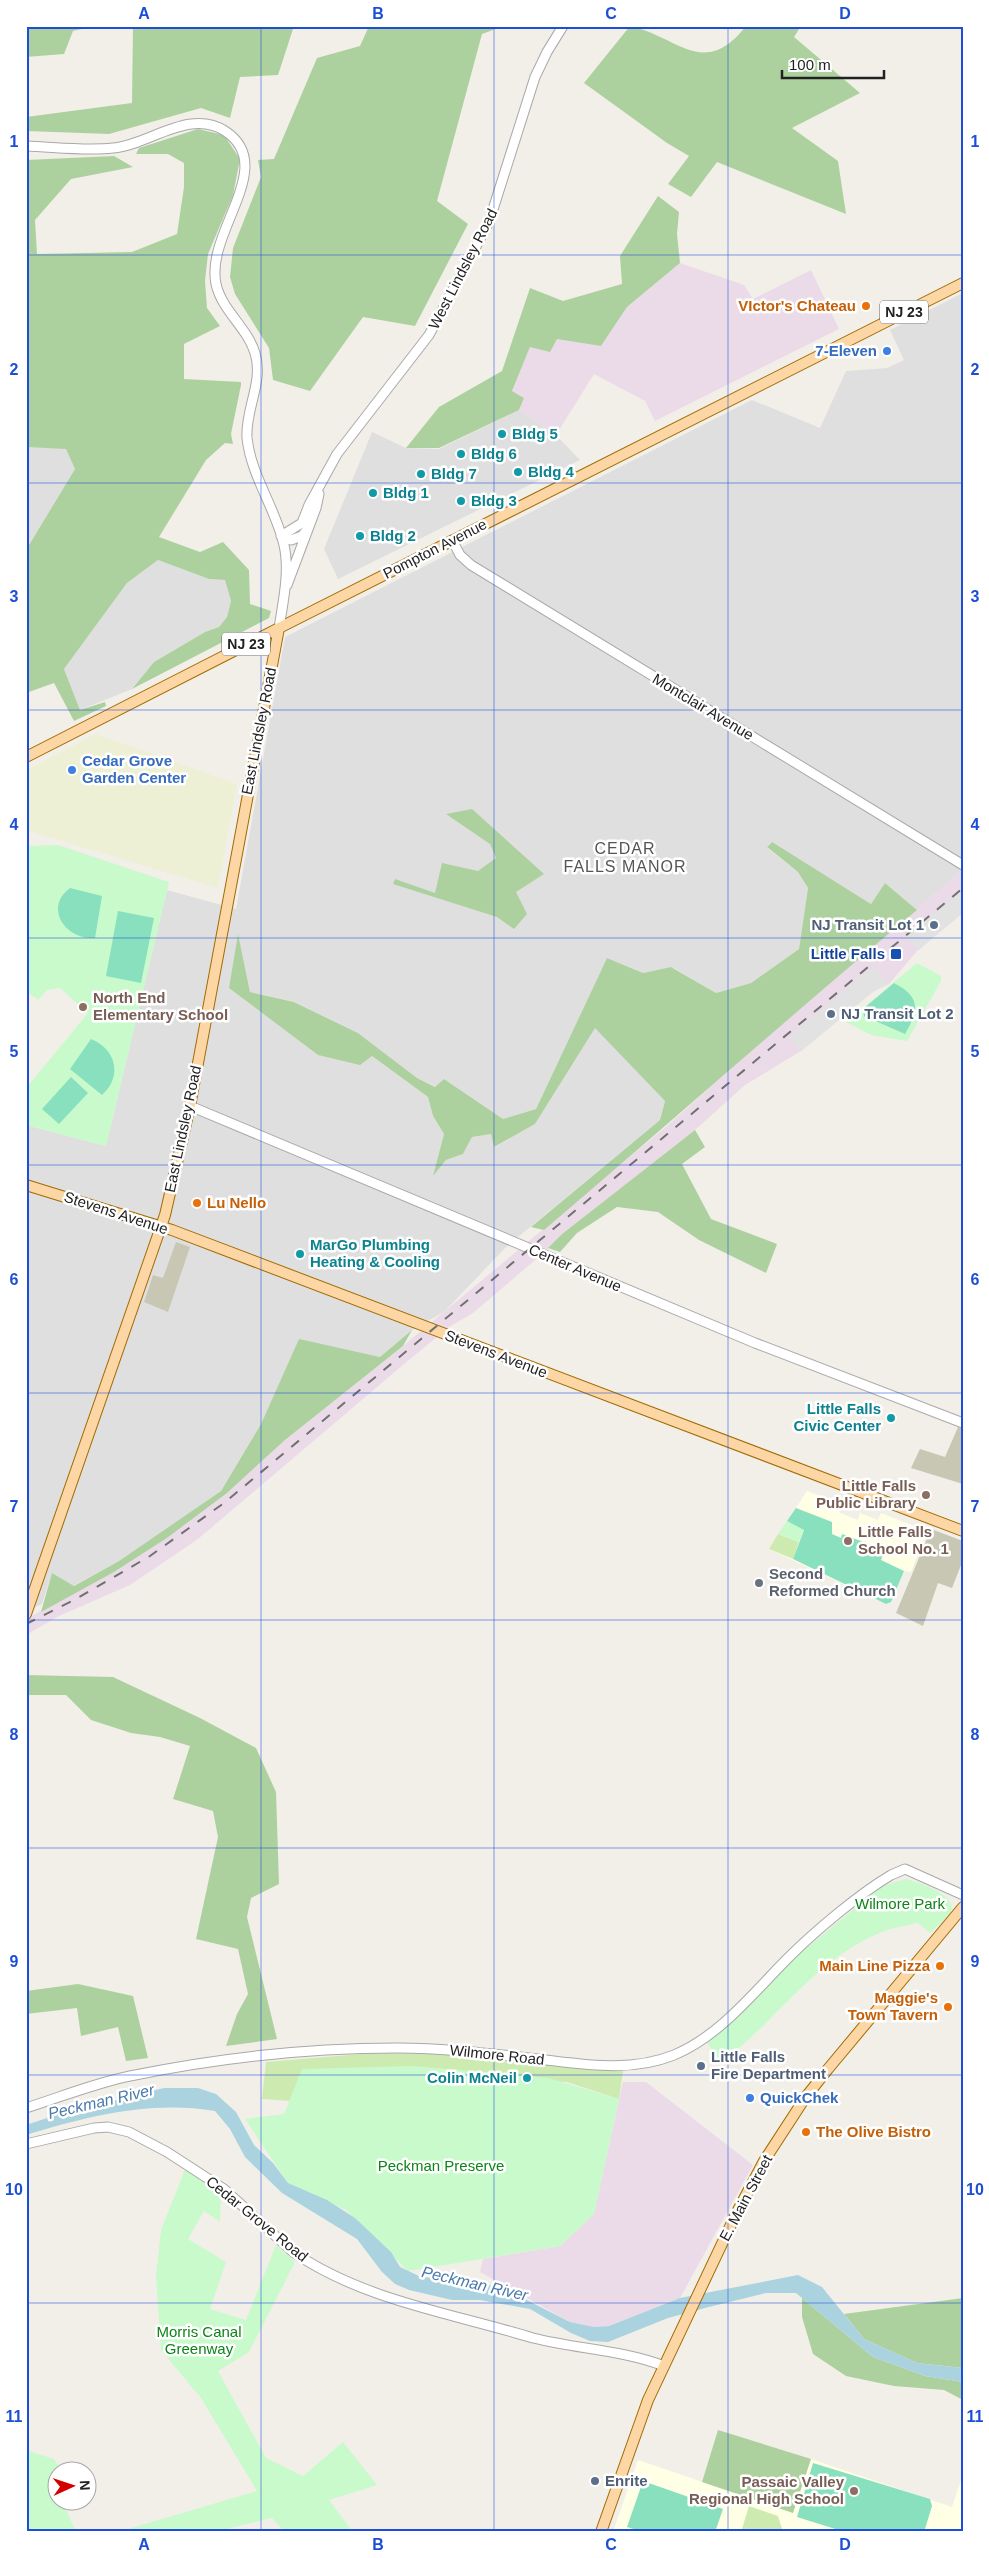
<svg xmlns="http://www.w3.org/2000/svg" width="989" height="2558" font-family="Helvetica,sans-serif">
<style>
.residential{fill:#e0dfdf}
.industrial{fill:#ebdbe8}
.education{fill:#ffffe5}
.construction{fill:#c7c7b4}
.farmland{fill:#eef0d5}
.grass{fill:#cdebb0}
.forest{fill:#add19e}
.park{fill:#c8facc}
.pitch{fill:#88e0be}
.parking{fill:#e2e2e2}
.water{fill:#aad3df}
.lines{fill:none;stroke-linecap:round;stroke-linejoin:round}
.minor-casing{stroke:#a9a9a9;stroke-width:11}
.major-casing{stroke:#a06b00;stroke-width:12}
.minor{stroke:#fff;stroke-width:9}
.major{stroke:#fcd6a4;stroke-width:10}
.rail{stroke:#707070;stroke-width:2;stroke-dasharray:10 10;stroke-linecap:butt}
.grid{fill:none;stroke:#1d4ed8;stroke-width:1;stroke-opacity:0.55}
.food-dot{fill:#e8710a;stroke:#fff;stroke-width:2}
.shop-dot{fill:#3f7fe0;stroke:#fff;stroke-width:2}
.culture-dot{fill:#0f9aa8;stroke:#fff;stroke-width:2}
.service-dot{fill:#5c6f8a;stroke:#fff;stroke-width:2}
.transit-dot{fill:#1a4fb4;stroke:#fff;stroke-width:2}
.education-dot{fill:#8d6e63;stroke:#fff;stroke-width:2}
.worship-dot{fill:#6b7280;stroke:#fff;stroke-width:2}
.labels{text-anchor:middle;stroke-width:5;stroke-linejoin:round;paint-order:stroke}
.shield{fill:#fff;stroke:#646464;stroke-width:1}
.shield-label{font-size:14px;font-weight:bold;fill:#222}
.street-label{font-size:15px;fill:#222;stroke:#fff}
.food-label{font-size:15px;font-weight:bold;fill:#c56008;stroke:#fff;text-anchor:end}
.shop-label{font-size:15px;font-weight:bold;fill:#366cbe;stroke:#fff;text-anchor:start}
.culture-label{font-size:15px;font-weight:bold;fill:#0d838f;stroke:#fff;text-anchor:start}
.service-label{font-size:15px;font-weight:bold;fill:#4e5e75;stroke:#fff;text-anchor:start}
.transit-label{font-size:15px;font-weight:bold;fill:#164399;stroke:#fff;text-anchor:end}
.education-label{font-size:15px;font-weight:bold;fill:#785e54;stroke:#fff;text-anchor:start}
.worship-label{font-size:15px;font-weight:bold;fill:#5b616d;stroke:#fff;text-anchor:start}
.park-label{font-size:15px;fill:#0c8416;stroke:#fff}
.neighbourhood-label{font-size:16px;letter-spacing:1px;fill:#555;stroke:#fff}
.water-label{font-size:16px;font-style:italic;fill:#4a7aab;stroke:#fff}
.neatline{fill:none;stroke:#1d4ed8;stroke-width:2}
.grid-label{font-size:16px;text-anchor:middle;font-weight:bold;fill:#1d4ed8}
</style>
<rect width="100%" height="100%" fill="#f2efe9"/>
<path class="residential" d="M 963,293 L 963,869 L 917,910 L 885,883 L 871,904 L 771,842 L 767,848 L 798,872 L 808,888 L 799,949 L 751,983 L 716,993 L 672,967 L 643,973 L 607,958 L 536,1109 L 503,1119 L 444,1079 L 436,1087 L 417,1078 L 358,1033 L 295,1002 L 250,992 L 238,936 L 230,988 L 318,1055 L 372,1056 L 428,1097 L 433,1116 L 444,1134 L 434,1174 L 446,1160 L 463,1154 L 472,1137 L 491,1134 L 495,1147 L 535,1124 L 595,1027 L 665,1101 L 660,1120 L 506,1247 L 444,1312 L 412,1330 L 380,1357 L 299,1340 L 261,1424 L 221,1491 L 119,1561 L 73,1586 L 52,1573 L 42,1604 L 26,1611 L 26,1125 L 106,1146 L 167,890 L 236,909 L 285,637 L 752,400 L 820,428 L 846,371 L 887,368 L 904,360 L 890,330 Z
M 519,410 L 556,435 L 580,460 L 338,579 L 324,549 L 372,432 L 406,448 L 439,449 Z
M 26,447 L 66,448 L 75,469 L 26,550 Z
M 158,560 L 209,579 L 225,580 L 231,601 L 227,617 L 219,627 L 205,632 L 154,662 L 132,689 L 80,710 L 64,669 L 127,583 Z"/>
<path class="industrial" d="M 680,263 L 744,285 L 753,299 L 811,270 L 839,329 L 655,421 L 645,401 L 594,374 L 556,435 L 519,410 L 524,398 L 512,391 L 530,347 L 557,338 L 601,346 L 627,307 Z
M 963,869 L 963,913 L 918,950 L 889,984 L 874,991 L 801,1051 L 745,1085 L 695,1130 L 562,1234 L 548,1249 L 473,1313 L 449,1327 L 403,1365 L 198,1539 L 130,1585 L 59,1616 L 26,1635 L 26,1619 L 114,1572 L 167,1538 L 227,1493 L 285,1440 L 403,1346 L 668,1125 L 779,1026 Z
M 623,2082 L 646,2082 L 753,2165 L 680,2298 L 609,2326 L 594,2327 L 570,2322 L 480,2272 L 483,2259 L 560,2246 L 594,2214 Z"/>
<path class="education" d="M 807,1491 L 843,1505 L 840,1513 L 858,1520 L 860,1513 L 878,1520 L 881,1513 L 927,1531 L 911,1572 L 904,1571 L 891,1602 L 886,1604 L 769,1549 Z
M 811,2459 L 952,2507 L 963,2474 L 963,2532 L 613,2532 L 638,2460 L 793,2513 Z"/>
<path class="construction" d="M 176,1242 L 190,1247 L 168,1312 L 144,1302 L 153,1275 L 163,1278 Z
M 958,1427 L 963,1429 L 963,1484 L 911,1468 L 920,1449 L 945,1457 Z
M 931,1529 L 963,1541 L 963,1560 L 952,1588 L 938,1583 L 923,1626 L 896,1613 Z"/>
<path class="farmland" d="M 96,734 L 237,784 L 218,888 L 26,830 L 26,770 Z"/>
<path class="grass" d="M 778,1534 L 799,1542 L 793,1559 L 769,1549 Z
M 373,2053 L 435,2054 L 623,2071 L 619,2099 L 567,2082 L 303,2069 L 290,2101 L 262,2099 L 266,2062 Z
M 749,2506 L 778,2516 L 783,2532 L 741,2532 Z"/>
<path class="forest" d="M 26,26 L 95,26 L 73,31 L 64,54 L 26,57 Z
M 133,26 L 294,26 L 278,75 L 240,77 L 230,118 L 201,108 L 109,134 L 26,131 L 26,117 L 132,103 Z
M 369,26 L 504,26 L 482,34 L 437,201 L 468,224 L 415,326 L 363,317 L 310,391 L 273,380 L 269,348 L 235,294 L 230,277 L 233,248 L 261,177 L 258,160 L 274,159 L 317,58 L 360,46 Z
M 630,26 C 677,36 704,80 746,26 L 801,26 L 794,37 L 860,93 L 792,128 L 838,161 L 846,214 L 717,162 L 691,197 L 668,184 L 689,156 L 667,143 L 584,83 Z
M 198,129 L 224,135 L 240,159 L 233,195 L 208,254 L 205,281 L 207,308 L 220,326 L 184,344 L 184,379 L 241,382 L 241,385 L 231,434 L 233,444 L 225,443 L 206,460 L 159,537 L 200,552 L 223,542 L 249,570 L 250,604 L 271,611 L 269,618 L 132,689 L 154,662 L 205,632 L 219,627 L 227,617 L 231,601 L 225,580 L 209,579 L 158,560 L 127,583 L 64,669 L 80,710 L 105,702 L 106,706 L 74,721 L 54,683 L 26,693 L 26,550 L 75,469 L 66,449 L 26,447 L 26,160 L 114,156 L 133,167 L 71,179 L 35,220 L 37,254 L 132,252 L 177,234 L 184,187 L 184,163 L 168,154 L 136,154 L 139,148 Z
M 658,196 L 679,212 L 677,234 L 680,263 L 627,307 L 601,346 L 557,339 L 550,352 L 530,347 L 512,391 L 524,398 L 519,410 L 439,448 L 406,448 L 439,407 L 502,371 L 530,288 L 563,301 L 622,284 L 620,256 Z
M 472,809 L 544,874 L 516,892 L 527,914 L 514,929 L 497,917 L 393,884 L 395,879 L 435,893 L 442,863 L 478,871 L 496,858 L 490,844 L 446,814 Z
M 772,842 L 871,904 L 885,883 L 917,910 C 791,1015 669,1124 544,1230 L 531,1227 L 660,1120 L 665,1101 L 595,1028 L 535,1124 L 494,1147 L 491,1134 L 472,1137 L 463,1154 L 446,1160 L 433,1176 L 444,1134 L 433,1116 L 428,1097 L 372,1056 L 360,1065 L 318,1055 L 229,988 L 238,934 L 250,992 L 294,1002 L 358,1033 L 417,1078 L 435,1087 L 444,1079 L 503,1119 L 536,1109 L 607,958 L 643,973 L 671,967 L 716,993 L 751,983 L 799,949 L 808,888 L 798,872 L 767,847 Z
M 695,1130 L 705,1147 L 682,1164 L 711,1219 L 777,1244 L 766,1273 L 699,1240 L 658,1212 L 617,1207 L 577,1233 L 560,1252 L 548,1248 L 562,1234 Z
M 412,1330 L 403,1346 L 285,1440 L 227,1493 L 167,1538 L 114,1572 L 41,1612 L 52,1573 L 74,1586 L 119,1561 L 221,1491 L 261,1424 L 299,1339 L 380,1357 Z
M 26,1675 L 113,1677 L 200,1718 L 256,1748 L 276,1792 L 279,1884 L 251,1898 L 247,1917 L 277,2039 L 226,2046 L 237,2014 L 248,1994 L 238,1949 L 196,1939 L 218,1837 L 213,1811 L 173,1799 L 190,1746 L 160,1737 L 131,1733 L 91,1720 L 66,1695 L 26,1695 Z
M 78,1984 L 133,1996 L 148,2058 L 126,2061 L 118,2027 L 81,2036 L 77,2008 L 26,2014 L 26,1991 Z
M 802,2298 L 873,2357 L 925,2376 L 963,2382 L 963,2400 L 944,2390 L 894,2386 L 846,2376 L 813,2354 L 802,2317 Z
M 963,2298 L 963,2368 L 917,2363 L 864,2339 L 844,2314 Z
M 718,2430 L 811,2459 L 793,2513 L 702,2482 Z"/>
<path class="park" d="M 58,845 L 169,882 L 106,1146 L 26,1125 L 26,1088 L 88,1013 L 60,988 L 47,990 L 38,1000 L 26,991 L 26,846 Z
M 917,963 L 941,976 L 941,981 L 907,1041 L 871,1035 L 846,1022 Z
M 787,1521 L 804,1529 L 799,1542 L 778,1534 Z
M 906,1879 C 918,1882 961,1896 950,1913 C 945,1920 936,1927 930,1933 L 918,1923 C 905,1926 889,1928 877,1934 C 813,1962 775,2022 721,2063 L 706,2041 L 727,2024 L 798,1955 L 882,1886 Z
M 414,2066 L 548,2078 L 619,2099 L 594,2214 L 560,2246 L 408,2271 L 346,2210 L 288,2183 L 245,2119 L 284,2114 L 302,2069 Z
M 186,2167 L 221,2192 L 220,2222 L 204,2211 L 188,2239 L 226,2262 L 210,2309 L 246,2320 L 276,2245 L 295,2262 L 249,2352 L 218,2371 L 266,2458 L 303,2476 L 343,2442 L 377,2485 L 329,2500 L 353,2532 L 285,2532 L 272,2518 L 214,2532 L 118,2532 L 257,2491 L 201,2398 L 161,2350 L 156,2276 L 161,2230 Z
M 26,2450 L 54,2459 L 61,2470 L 58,2470 L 58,2500 L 62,2501 L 76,2532 L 26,2532 Z"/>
<path class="pitch" d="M 70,888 L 102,896 L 95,938 C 66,940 43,908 70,888 Z
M 118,911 L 154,918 L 141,983 L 106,976 Z
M 894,983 C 921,997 919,1010 905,1034 L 864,1016 L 863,1009 Z
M 91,1039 C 116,1049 123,1076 102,1095 L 70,1069 Z
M 71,1077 L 88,1093 L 59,1124 L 42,1109 Z
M 796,1508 L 832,1522 L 832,1534 L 841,1538 L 842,1534 L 885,1550 L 881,1560 L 904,1571 L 891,1602 L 886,1604 L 793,1559 L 804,1530 L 787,1521 Z
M 813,2463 L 930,2499 L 932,2506 L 924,2532 L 845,2532 L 797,2517 Z
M 643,2481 L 723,2509 L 715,2532 L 643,2532 L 627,2527 Z"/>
<path class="parking" d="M 963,889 L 963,912 L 919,950 L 905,937 Z
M 874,966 L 889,984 L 874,991 L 801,1051 L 788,1037 Z"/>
<path class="water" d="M 164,2088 L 198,2088 L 216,2094 L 236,2112 L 254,2145 L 273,2163 L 288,2183 L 327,2200 L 355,2218 L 391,2252 L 400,2267 L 421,2277 L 466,2280 L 505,2289 L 570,2322 L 594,2327 L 609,2326 L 680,2298 L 798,2275 L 822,2287 L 864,2339 L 917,2363 L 963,2368 L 963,2382 L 925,2376 L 873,2357 L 796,2293 L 766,2293 L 705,2308 L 668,2318 L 608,2342 L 590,2341 L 571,2333 L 530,2309 L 480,2300 L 452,2300 L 409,2290 L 395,2284 L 382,2272 L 357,2239 L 282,2193 L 245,2157 L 230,2129 L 215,2111 C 152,2100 87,2116 26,2135 L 26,2125 L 53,2116 Z"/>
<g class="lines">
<defs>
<path id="minor" d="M 26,146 C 55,147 85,151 113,148 C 149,145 189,108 225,131 C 279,166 205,232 216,284 C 222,311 247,327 255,353 C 264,382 245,409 247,438 C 251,476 276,509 284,545 C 290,571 283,602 279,628
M 281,536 L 302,523 L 309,505 L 337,454 L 429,335 L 489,222 L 535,77 L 547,52 L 563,26
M 281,536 L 291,540 L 302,536 L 307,530
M 452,540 L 460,555 L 471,565 L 963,865
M 287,585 L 316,508 L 319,494
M 190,1106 L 755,1343 L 963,1423
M 26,2108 C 61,2097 95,2083 130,2076 C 217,2058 308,2048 397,2048 C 442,2048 485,2053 529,2058 C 578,2063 627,2074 674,2055 C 720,2036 754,1992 788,1958 C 815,1931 859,1894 891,1875 L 905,1869 L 963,1895
M 26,2144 L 94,2128 L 108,2127 L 129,2132 L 167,2152 L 224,2189 L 293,2252 C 365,2301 452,2313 533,2338 C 577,2349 622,2350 664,2366"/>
<path id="major" d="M 26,757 L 279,628 L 963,283
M 26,1185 L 172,1230 L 963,1531
M 26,1614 L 165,1215 L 190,1106 L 279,628
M 601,2532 L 648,2400 L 737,2212 L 764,2161 L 805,2098 L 828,2069 L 963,1907"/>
</defs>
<use href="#minor" class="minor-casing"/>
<use href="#major" class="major-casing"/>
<use href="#minor" class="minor"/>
<use href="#major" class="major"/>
<path class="rail" d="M 26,1624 L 74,1600 L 150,1556 L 224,1503 L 963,888"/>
</g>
<path class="grid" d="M 261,26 L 261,2532M 494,26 L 494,2532M 728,26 L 728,2532M 26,255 L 963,255M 26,483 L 963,483M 26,710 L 963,710M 26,938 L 963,938M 26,1165 L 963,1165M 26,1393 L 963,1393M 26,1620 L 963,1620M 26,1848 L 963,1848M 26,2075 L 963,2075M 26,2303 L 963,2303"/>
<g class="food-dot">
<circle cx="866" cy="306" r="5"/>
<circle cx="197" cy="1203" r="5"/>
<circle cx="940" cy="1966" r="5"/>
<circle cx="948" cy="2007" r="5"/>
<circle cx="806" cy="2132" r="5"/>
</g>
<g class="shop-dot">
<circle cx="887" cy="351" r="5"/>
<circle cx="72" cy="770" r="5"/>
<circle cx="750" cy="2098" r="5"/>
</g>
<g class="culture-dot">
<circle cx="502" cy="434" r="5"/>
<circle cx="461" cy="454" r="5"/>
<circle cx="518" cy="472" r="5"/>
<circle cx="421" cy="474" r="5"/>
<circle cx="373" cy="493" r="5"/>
<circle cx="461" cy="501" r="5"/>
<circle cx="360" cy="536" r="5"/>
<circle cx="300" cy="1254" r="5"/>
<circle cx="891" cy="1418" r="5"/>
<circle cx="527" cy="2078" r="5"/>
</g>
<g class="service-dot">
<circle cx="934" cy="925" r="5"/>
<circle cx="831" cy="1014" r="5"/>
<circle cx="701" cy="2066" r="5"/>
<circle cx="595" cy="2481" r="5"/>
</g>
<rect class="transit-dot" x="890" y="948" width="12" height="12" rx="2.5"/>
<g class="education-dot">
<circle cx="83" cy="1007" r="5"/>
<circle cx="926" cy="1495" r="5"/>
<circle cx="848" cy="1541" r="5"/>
<circle cx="854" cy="2491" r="5"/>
</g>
<circle class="worship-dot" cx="759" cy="1583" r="5"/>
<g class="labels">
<g class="shield">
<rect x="880" y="300.5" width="48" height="23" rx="4"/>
<rect x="222" y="632.5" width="48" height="23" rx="4"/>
</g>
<g class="shield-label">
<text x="904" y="317">NJ 23</text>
<text x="246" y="649">NJ 23</text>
</g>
<g class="street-label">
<text transform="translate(463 269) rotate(-63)" y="5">West Lindsley Road</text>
<text transform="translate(435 549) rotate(-27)" y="5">Pompton Avenue</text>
<text transform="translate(703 707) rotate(31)" y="5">Montclair Avenue</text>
<text transform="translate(259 731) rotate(-79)" y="5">East Lindsley Road</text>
<text transform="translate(183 1129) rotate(-78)" y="5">East Lindsley Road</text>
<text transform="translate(116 1213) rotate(18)" y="5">Stevens Avenue</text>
<text transform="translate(575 1268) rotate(23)" y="5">Center Avenue</text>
<text transform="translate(496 1354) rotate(21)" y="5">Stevens Avenue</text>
<text transform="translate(497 2055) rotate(6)" y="5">Wilmore Road</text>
<text transform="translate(746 2198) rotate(-62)" y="5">E. Main Street</text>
<text transform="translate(257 2219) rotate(39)" y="5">Cedar Grove Road</text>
</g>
<g class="food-label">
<text x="856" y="311">VIctor's Chateau</text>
<text x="207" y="1208" text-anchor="start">Lu Nello</text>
<text x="930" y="1971">Main Line Pizza</text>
<text x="938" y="2003">Maggie's<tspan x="938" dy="17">Town Tavern</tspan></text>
<text x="816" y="2137" text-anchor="start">The Olive Bistro</text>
</g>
<g class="shop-label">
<text x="877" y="356" text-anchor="end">7-Eleven</text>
<text x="82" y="766">Cedar Grove<tspan x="82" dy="17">Garden Center</tspan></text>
<text x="760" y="2103">QuickChek</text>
</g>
<g class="culture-label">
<text x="512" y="439">Bldg 5</text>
<text x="471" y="459">Bldg 6</text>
<text x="528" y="477">Bldg 4</text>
<text x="431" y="479">Bldg 7</text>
<text x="383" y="498">Bldg 1</text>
<text x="471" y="506">Bldg 3</text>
<text x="370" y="541">Bldg 2</text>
<text x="310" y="1250">MarGo Plumbing<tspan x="310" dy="17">Heating &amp; Cooling</tspan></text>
<text x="881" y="1414" text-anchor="end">Little Falls<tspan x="881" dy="17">Civic Center</tspan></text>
<text x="517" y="2083" text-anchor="end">Colin McNeil</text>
</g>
<g class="service-label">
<text x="924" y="930" text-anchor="end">NJ Transit Lot 1</text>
<text x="841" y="1019">NJ Transit Lot 2</text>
<text x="711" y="2062">Little Falls<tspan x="711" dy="17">Fire Department</tspan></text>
<text x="605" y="2486">Enrite</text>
</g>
<g class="transit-label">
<text x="885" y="959">Little Falls</text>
</g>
<g class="education-label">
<text x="93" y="1003">North End<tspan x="93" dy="17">Elementary School</tspan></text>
<text x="916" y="1491" text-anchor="end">Little Falls<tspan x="916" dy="17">Public Library</tspan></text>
<text x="858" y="1537">Little Falls<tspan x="858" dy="17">School No. 1</tspan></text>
<text x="844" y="2487" text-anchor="end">Passaic Valley<tspan x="844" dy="17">Regional High School</tspan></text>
</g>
<g class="worship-label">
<text x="769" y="1579">Second<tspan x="769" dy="17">Reformed Church</tspan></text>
</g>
<g class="park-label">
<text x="900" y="1909">Wilmore Park</text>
<text x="441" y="2171">Peckman Preserve</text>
<text x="199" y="2337">Morris Canal<tspan x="199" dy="17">Greenway</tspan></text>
</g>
<g class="neighbourhood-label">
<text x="625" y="854">CEDAR<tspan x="625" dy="18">FALLS MANOR</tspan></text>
</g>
<g class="water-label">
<text transform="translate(101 2101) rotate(-13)" y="6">Peckman River</text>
<text transform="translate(475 2283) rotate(13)" y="6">Peckman River</text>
</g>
</g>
<rect width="989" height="2558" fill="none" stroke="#ffffff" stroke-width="55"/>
<g transform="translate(72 2486) rotate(87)"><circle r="24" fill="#ffffff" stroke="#a7a7a7"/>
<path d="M0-4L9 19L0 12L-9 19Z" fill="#d40000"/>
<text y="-8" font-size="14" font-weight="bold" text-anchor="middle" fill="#222222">N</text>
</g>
<path d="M782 70v8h102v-8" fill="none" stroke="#222222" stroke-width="2.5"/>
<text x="789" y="70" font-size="15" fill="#222222" stroke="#ffffff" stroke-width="4" paint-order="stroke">100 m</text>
<rect x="28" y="28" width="934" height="2502" class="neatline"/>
<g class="grid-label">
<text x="144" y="19">A</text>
<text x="378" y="19">B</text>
<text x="611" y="19">C</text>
<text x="845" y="19">D</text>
<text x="14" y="147">1</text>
<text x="975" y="147">1</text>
<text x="14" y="375">2</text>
<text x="975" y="375">2</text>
<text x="14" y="602">3</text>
<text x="975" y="602">3</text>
<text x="14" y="830">4</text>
<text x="975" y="830">4</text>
<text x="14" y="1057">5</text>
<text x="975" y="1057">5</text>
<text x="14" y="1285">6</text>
<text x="975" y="1285">6</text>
<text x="14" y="1512">7</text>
<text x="975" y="1512">7</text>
<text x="14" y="1740">8</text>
<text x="975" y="1740">8</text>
<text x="14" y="1967">9</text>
<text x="975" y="1967">9</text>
<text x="14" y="2195">10</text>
<text x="975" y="2195">10</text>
<text x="14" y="2422">11</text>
<text x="975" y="2422">11</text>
<text x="144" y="2550">A</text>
<text x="378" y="2550">B</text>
<text x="611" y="2550">C</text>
<text x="845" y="2550">D</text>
</g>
</svg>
